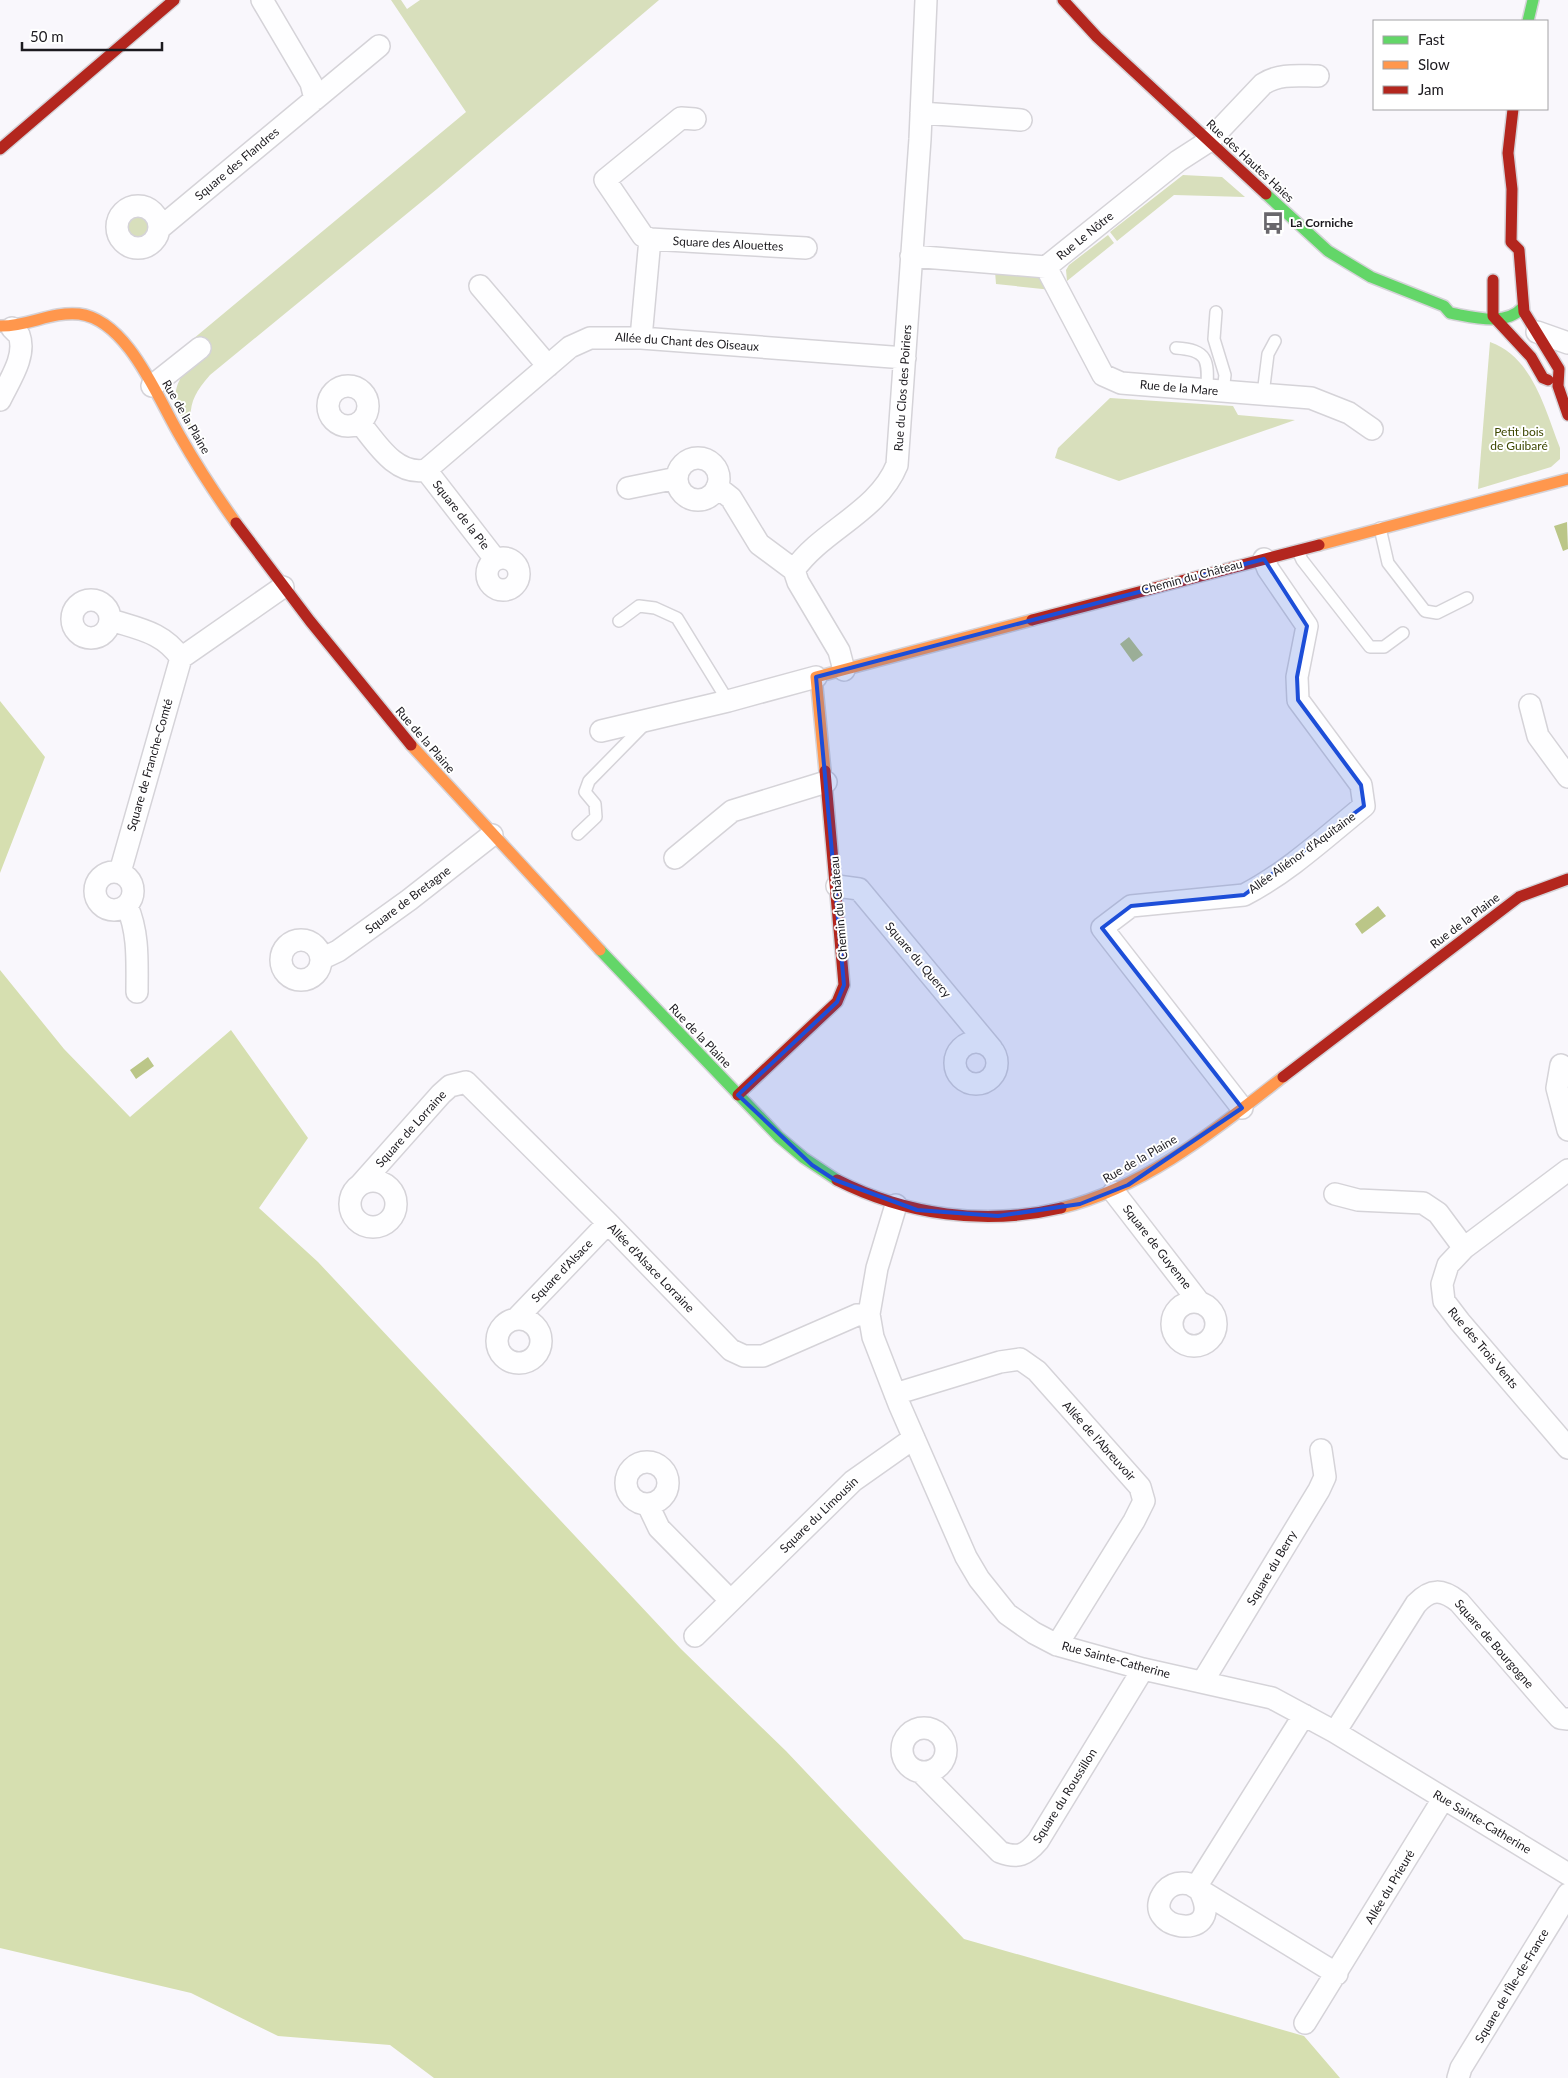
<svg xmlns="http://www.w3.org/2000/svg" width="1568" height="2078" font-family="Lato,sans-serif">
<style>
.green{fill:#d8dfbc}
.forest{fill:#d6dfb0}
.water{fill:#bbc688}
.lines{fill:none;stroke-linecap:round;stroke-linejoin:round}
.lane-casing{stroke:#d5d3d8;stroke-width:14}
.street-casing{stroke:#d5d3d8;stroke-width:24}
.fast-casing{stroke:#d5d3d8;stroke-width:14}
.slow-casing{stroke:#d5d3d8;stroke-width:14}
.jam-casing{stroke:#d5d3d8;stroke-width:14}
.lane{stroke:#fefeff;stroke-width:11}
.street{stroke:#fefeff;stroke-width:21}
.fast{stroke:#63d668;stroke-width:11}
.slow{stroke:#ff974d;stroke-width:11}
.jam{stroke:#b3261e;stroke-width:11}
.marked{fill:#1d4ed8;fill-opacity:0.2;stroke:#1d4ed8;stroke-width:4;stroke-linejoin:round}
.labels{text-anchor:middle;stroke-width:4;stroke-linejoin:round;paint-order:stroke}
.street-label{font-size:12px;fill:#1c1a1f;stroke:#fff}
.poi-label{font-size:12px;font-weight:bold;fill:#1c1a1f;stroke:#fff;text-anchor:start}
.park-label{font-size:12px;fill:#3d4700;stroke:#fff}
</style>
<rect width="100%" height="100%" fill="#f9f7fc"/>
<path class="green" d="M 391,0 L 401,0 L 407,9 L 420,0 L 659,0 L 437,189 L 210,375 C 192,396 188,406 192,433 C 187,425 178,414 176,405 C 172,382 188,366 203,351 L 193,339 L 466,112 Z
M 1183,175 L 1222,177 L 1245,197 L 1174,195 L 1117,241 L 1110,232 Z
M126 226a13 13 0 1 1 26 0a13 13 0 1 1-26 0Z
M 1108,235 L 1114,243 L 1067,281 L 1066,270 L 1069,265 Z
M 995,271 L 1038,275 L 1052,290 L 996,284 Z
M 1490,342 C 1533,357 1545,410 1560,448 L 1560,459 L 1551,467 L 1478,489 Z
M 1110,398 L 1233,406 L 1238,415 L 1295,420 L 1119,481 L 1055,458 L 1058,448 Z"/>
<path class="forest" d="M 0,701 L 45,757 L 0,873 Z
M 0,970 L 64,1049 L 130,1117 L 231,1030 L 308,1138 L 259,1208 L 318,1262 L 681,1649 L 786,1751 L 964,1939 L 1304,2036 L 1340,2078 L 434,2078 L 390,2045 L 278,2036 L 191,1993 L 0,1948 Z"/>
<path class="water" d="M 1567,522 L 1568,549 L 1563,551 L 1554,526 Z
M 1129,637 L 1143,655 L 1133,662 L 1120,644 Z
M 1378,906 L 1386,916 L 1362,934 L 1355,924 Z
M 148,1057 L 154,1066 L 136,1079 L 130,1070 Z"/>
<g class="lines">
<defs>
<path id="lane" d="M 1216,312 L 1214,339 L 1225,375 L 1223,391
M 1176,348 C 1209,350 1208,361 1207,390
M 1263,394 L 1268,354 L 1275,341
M 1380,528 L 1388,563 L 1425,611 L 1437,613 L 1467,598
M 1298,551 L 1302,560 L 1370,647 L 1384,647 L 1403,633
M 619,621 L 639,606 L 655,608 L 677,618 L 728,701
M 578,834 L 596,817 L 595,804 L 585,792 L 589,781 L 646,723"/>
<path id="street" d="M 262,0 L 311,83 L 315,99
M 921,113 L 1021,120
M 695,119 L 681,118 L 605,180 L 643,236 L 650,239 L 806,248
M117 227a21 21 0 1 1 42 0a21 21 0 1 1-42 0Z
M 160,228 L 379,46
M 911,256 L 1046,267 L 1178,161 L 1209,141 L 1263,84 C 1280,73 1299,76 1318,76
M 1046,267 L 1103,375 L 1121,383 L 1311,398 L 1349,413 L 1372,429
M 480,286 L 548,366
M 1537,332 L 1568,343
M 641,338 L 650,239
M328 406a20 20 0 1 1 40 0a20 20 0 1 1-40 0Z
M 152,386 L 200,348
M 0,400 C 9,381 27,356 19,335 L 12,328
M 360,423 C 377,444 396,476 426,470
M677 479a21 21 0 1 1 42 0a21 21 0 1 1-42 0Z
M 426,470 L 570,347 L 590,338 L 641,338 L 905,358
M 426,470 L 495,559
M 717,487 L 731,498 L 759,544 L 794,570
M 628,488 L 677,478
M487 574a16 16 0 1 1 32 0a16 16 0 1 1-32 0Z
M72 619a19 19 0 1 1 38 0a19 19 0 1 1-38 0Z
M 111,620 C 139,629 163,632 181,658
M 844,670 L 839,651 L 798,582 L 794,570 C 822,530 878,512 897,465 L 920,139 L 926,0
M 1530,705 L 1538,736 L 1568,777
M 601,731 L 728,701 L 816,677
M 675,858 L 732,811 L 826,782
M95 891a19 19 0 1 1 38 0a19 19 0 1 1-38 0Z
M 120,872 L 181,658 L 283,587
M 837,886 L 859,889 L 992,1049
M 127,906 C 139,933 137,963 137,992
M281 960a20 20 0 1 1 40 0a20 20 0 1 1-40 0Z
M 321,959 L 338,951 L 409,900 L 492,835
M955 1063a21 21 0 1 1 42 0a21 21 0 1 1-42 0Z
M 1561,1065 L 1557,1088 L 1568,1130
M 1242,1108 L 1102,928 L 1131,906 L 1244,895 C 1287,873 1326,837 1364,806 L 1361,785 L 1298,700 L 1297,677 L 1307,626 L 1268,569 L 1264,559
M 1568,1170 L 1464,1248 L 1448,1265 L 1442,1284 L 1444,1301 L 1460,1322 L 1568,1448
M350 1204a23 23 0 1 1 46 0a23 23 0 1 1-46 0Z
M 361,1184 L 441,1094 L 450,1086 L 466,1082 L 608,1223 L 731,1350 L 744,1356 L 763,1356 L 857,1315 L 869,1314
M 1114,1192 L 1199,1302
M 1335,1194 L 1358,1200 L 1423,1203 L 1438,1213 L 1464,1248
M 896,1205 L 877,1268 L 869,1314 L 873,1337 L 899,1404 L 966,1557 L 979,1579 L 1007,1614 L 1034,1633 L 1057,1645 L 1143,1669 L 1272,1698 L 1335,1732 L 1568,1874
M1172 1324a22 22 0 1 1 44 0a22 22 0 1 1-44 0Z
M497 1341a22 22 0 1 1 44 0a22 22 0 1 1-44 0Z
M 516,1319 L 608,1223
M 895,1394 L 1000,1362 L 1020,1359 L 1037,1371 L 1140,1487 L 1144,1501 L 1134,1521 L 1057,1645
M626 1483a21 21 0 1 1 42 0a21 21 0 1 1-42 0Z
M 648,1505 L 659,1528 L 730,1600
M 695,1636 L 853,1481 L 914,1438
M 1203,1681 L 1319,1490 L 1325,1477 L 1321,1450
M902 1750a22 22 0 1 1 44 0a22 22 0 1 1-44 0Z
M 1335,1732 L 1416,1604 C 1431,1588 1442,1589 1459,1602 L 1551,1708 L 1560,1718 L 1568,1719
M 921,1772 L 1000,1852 C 1018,1859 1026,1855 1038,1841 L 1143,1669
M 1196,1887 L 1304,1715
M 1201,1893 C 1225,1945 1135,1929 1165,1891 C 1172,1883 1181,1882 1190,1884 L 1337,1974
M 1305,2023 L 1443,1799
M 1458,2078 L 1461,2068 L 1568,1894"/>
<path id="fast" d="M 1528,21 L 1533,0
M 1266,194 L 1328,251 L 1371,277 L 1444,306 L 1450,313 C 1473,317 1506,327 1523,307
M 600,950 L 779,1137 L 804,1158 L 837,1180"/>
<path id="slow" d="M 0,326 C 27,327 52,311 79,314 C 128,320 158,399 180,436 C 197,466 216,495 236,523
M 1319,545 L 1568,479
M 411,745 L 600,950
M 825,771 L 816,677 L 1032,620
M 1061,1208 C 1146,1187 1215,1130 1283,1077"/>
<path id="jam" d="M 1063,0 L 1097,37 L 1266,194
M 1513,109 L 1508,153 L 1512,189 L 1511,242 L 1519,250 L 1524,312 L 1559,369 L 1558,386 L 1568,415
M 0,149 L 174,0
M 1493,280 L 1493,316 L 1531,357 L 1543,378 L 1548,380
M 236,523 L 310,621 L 411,745
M 1032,620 L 1319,545
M 1283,1077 L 1519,897 L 1568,879
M 738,1095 L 837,1002 L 844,985 L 825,771
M 837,1180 C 906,1215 985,1226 1061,1208"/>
</defs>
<use href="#lane" class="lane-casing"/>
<use href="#street" class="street-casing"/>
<use href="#fast" class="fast-casing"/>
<use href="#slow" class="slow-casing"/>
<use href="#jam" class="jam-casing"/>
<use href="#lane" class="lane"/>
<use href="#street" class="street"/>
<use href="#fast" class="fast"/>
<use href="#slow" class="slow"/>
<use href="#jam" class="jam"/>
</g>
<path class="marked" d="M 1264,559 L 1307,626 L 1297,677 L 1298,700 L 1361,785 L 1364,806 L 1244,895 L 1131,906 L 1102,928 L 1242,1108 L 1128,1185 L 1080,1204 L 998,1216 L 917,1210 L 835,1180 L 812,1165 L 738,1095 L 837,1002 L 844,985 L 816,677 Z"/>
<defs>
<symbol id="bus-bare" viewBox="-9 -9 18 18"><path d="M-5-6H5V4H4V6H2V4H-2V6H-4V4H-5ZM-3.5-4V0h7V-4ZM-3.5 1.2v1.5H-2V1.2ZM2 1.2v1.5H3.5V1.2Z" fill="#69676c" stroke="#fff" stroke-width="2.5" paint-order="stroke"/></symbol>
</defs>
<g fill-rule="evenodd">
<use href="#bus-bare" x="1257" y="207" width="32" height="32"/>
</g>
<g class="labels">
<g class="street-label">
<text transform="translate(1250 161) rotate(43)" y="4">Rue des Hautes Haies</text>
<text transform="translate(237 164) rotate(-40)" y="4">Square des Flandres</text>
<text transform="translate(1085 236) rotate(-39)" y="4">Rue Le Nôtre</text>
<text transform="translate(728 244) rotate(3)" y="4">Square des Alouettes</text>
<text transform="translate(687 342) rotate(4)" y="4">Allée du Chant des Oiseaux</text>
<text transform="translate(903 388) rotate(-86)" y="4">Rue du Clos des Poiriers</text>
<text transform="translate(1179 388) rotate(5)" y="4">Rue de la Mare</text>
<text transform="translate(186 417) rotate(60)" y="4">Rue de la Plaine</text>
<text transform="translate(461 515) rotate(52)" y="4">Square de la Pie</text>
<text transform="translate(1192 577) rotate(-15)" y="4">Chemin du Château</text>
<text transform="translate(425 740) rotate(49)" y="4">Rue de la Plaine</text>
<text transform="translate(150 765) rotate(-74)" y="4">Square de Franche-Comté</text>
<text transform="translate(1302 853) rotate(-36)" y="4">Allée Aliénor d'Aquitaine</text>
<text transform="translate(408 900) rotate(-37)" y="4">Square de Bretagne</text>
<text transform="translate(839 908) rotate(-95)" y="4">Chemin du Château</text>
<text transform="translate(1465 921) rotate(-37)" y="4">Rue de la Plaine</text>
<text transform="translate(918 960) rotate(50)" y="4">Square du Quercy</text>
<text transform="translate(700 1036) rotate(46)" y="4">Rue de la Plaine</text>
<text transform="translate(411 1129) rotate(-48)" y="4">Square de Lorraine</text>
<text transform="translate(1140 1159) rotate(-30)" y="4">Rue de la Plaine</text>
<text transform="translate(1157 1247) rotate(52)" y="4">Square de Guyenne</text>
<text transform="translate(651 1268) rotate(46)" y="4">Allée d'Alsace Lorraine</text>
<text transform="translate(562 1271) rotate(-46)" y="4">Square d'Alsace</text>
<text transform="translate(1483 1348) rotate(50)" y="4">Rue des Trois Vents</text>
<text transform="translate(1099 1441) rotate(48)" y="4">Allée de l'Abreuvoir</text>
<text transform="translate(819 1515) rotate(-44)" y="4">Square du Limousin</text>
<text transform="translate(1272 1568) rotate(-59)" y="4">Square du Berry</text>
<text transform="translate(1494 1644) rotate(49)" y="4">Square de Bourgogne</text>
<text transform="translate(1116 1660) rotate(15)" y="4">Rue Sainte-Catherine</text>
<text transform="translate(1065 1796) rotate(-58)" y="4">Square du Roussillon</text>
<text transform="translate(1482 1822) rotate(31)" y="4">Rue Sainte-Catherine</text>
<text transform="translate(1390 1887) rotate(-59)" y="4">Allée du Prieuré</text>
<text transform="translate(1512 1986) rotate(-59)" y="4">Square de l'Île-de-France</text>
</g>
<g class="poi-label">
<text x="1290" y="227">La Corniche</text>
</g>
<g class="park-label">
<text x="1519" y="436">Petit bois<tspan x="1519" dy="14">de Guibaré</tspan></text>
</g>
</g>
<rect x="1373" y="20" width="175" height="90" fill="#ffffff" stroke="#a4a3a5"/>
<rect x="1383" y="36" width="25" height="8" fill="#63d668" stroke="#a4a3a5"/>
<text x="1418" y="45" font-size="15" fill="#1c1a1f">Fast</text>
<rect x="1383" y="61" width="25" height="8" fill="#ff974d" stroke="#a4a3a5"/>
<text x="1418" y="70" font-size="15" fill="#1c1a1f">Slow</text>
<rect x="1383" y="86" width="25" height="8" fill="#b3261e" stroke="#a4a3a5"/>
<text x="1418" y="95" font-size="15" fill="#1c1a1f">Jam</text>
<path d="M22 42v8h140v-8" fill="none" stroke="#1c1a1f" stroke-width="2.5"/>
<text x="30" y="42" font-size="15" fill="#1c1a1f" stroke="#ffffff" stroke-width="4" paint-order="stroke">50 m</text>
</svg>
